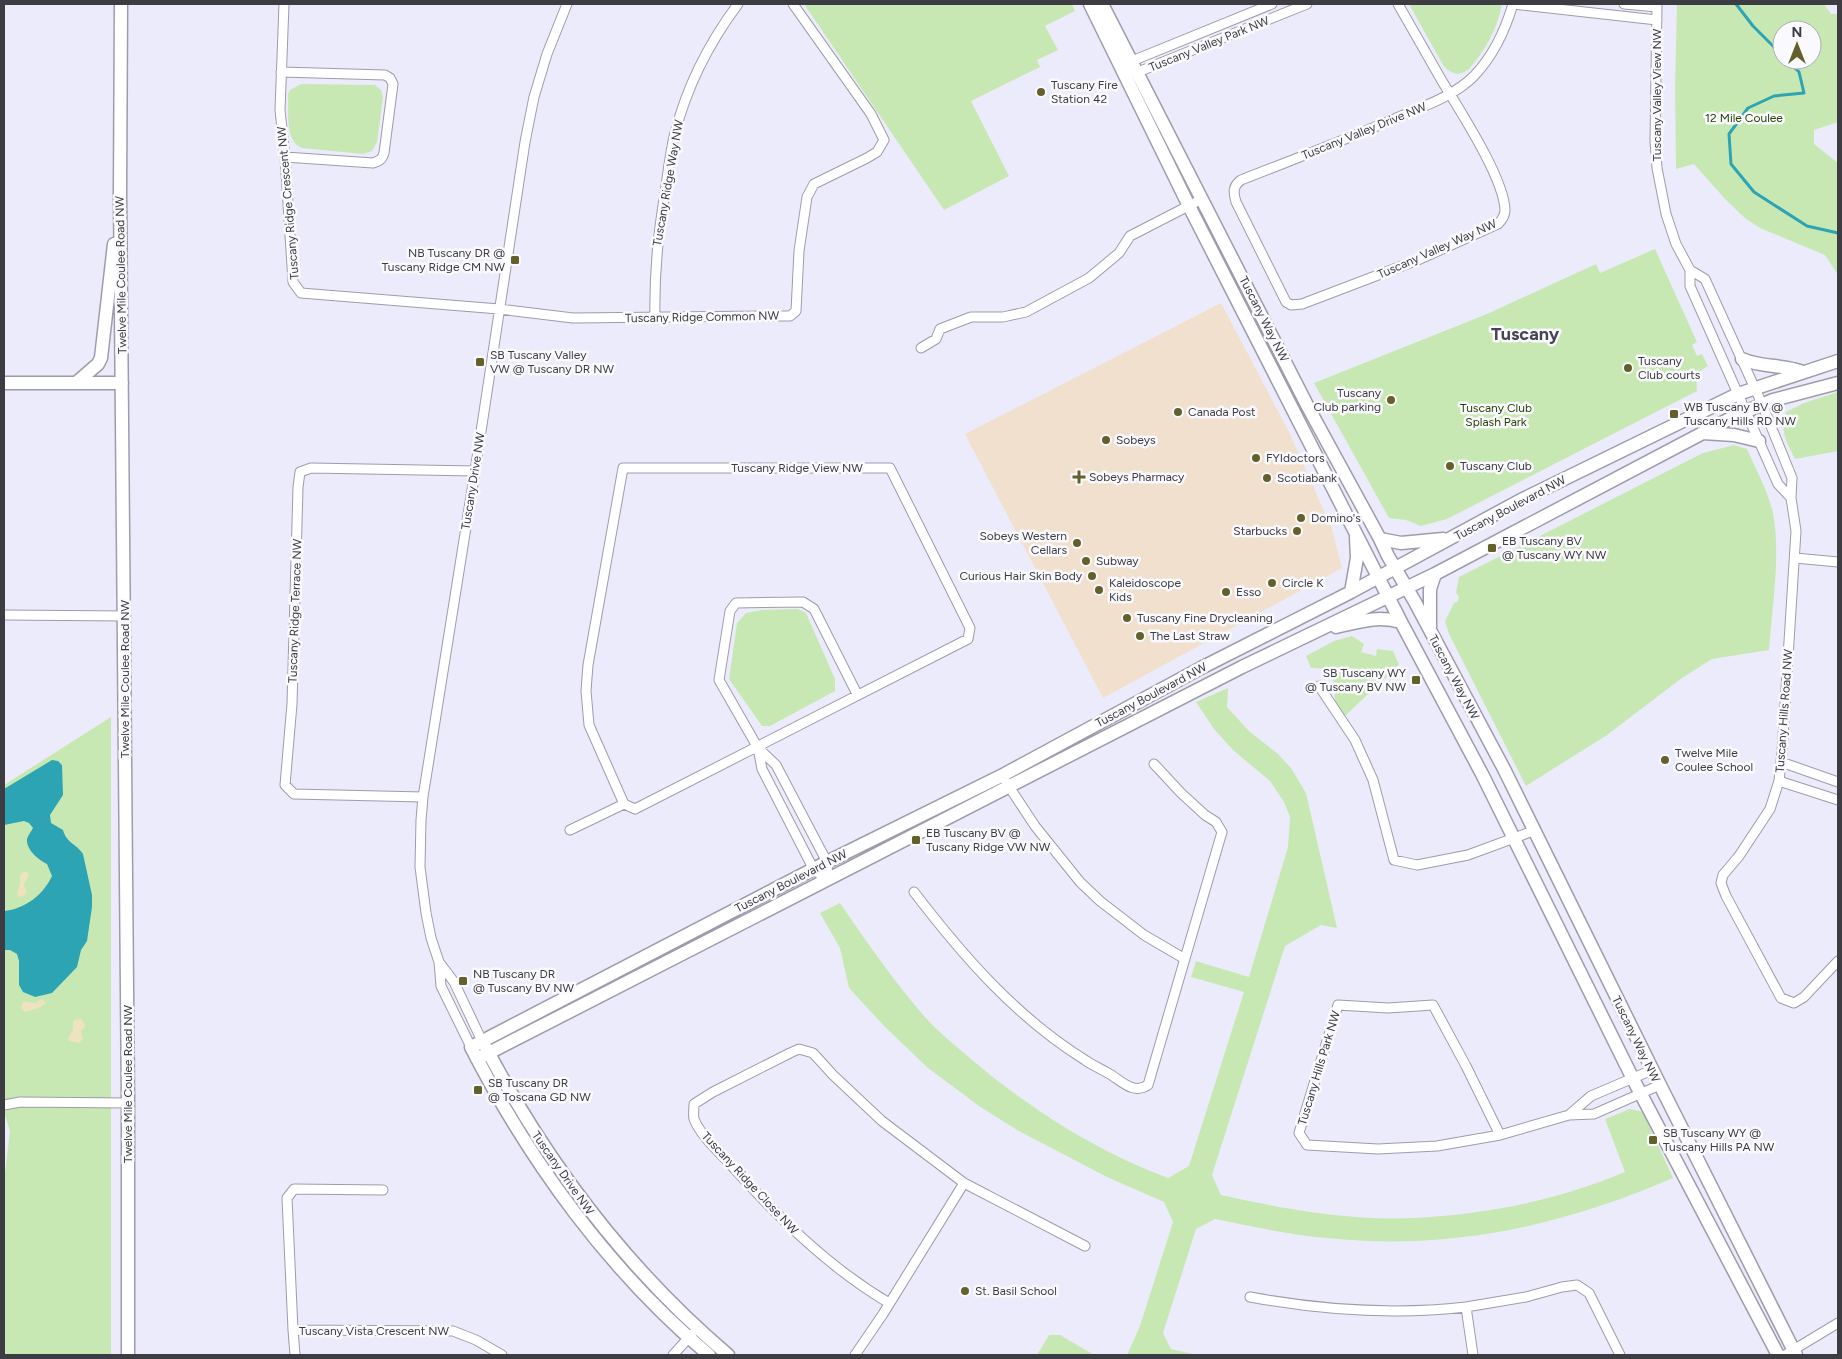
<svg xmlns="http://www.w3.org/2000/svg" width="1842" height="1359" font-family="Figtree,sans-serif">
<style>
.commercial{fill:#f1e0ce}
.green{fill:#c8e8b3;fill-rule:evenodd}
.sand{fill:#ede3be}
.water{fill:#2ca4b4}
.lines{fill:none;stroke-linecap:round;stroke-linejoin:round}
.stream{stroke:#2ca4b4;stroke-width:3}
.street-casing{stroke:#9e9cab;stroke-width:11}
.secondary-casing{stroke:#9e9cab;stroke-width:15}
.street{stroke:#fff;stroke-width:9}
.secondary{stroke:#fff;stroke-width:12}
.poi-dot{fill:#63602c;stroke:#faf9fd;stroke-width:2}
.labels{text-anchor:middle;stroke-width:5;stroke-linejoin:round;paint-order:stroke}
.street-label{font-size:12px;fill:#3d3c42;stroke:#faf9fd}
.poi-label{font-size:12px;fill:#3d3c42;stroke:#faf9fd;text-anchor:start}
.park-label{font-size:12px;fill:#254504;stroke:#faf9fd}
.district-label{font-size:18px;font-weight:bold;fill:#474552;stroke:#faf9fd}
</style>
<rect width="100%" height="100%" fill="#ecebfb"/>
<path class="commercial" d="M 1221,303 L 1289,432 L 1332,529 L 1342,568 L 1103,698 L 965,434 Z"/>
<path class="green" d="M 804,4 L 1072,4 L 1075,11 L 1045,26 L 1058,50 L 1037,60 L 1040,67 L 971,101 L 1009,176 L 944,210 Z
M 1409,4 L 1502,4 C 1497,30 1486,49 1469,69 C 1459,77 1450,74 1443,65 Z
M 1677,4 L 1824,4 L 1831,14 L 1838,14 L 1838,122 L 1814,130 L 1814,144 L 1838,163 L 1838,275 L 1825,255 L 1760,228 L 1746,219 L 1726,200 L 1694,164 L 1676,169 L 1675,87 ZM 1782,30 L 1812,30 L 1812,60 L 1782,60 Z
M 301,84 L 375,85 L 381,90 L 383,97 L 377,142 L 372,151 L 363,154 L 302,148 C 284,140 289,112 288,94 L 290,90 Z
M 1655,249 L 1697,342 L 1692,345 L 1697,356 L 1702,354 L 1708,366 C 1697,371 1696,380 1697,391 L 1447,519 L 1421,526 L 1406,520 L 1389,518 L 1314,383 L 1487,314 L 1596,264 L 1600,273 Z
M 1838,392 L 1838,451 L 1795,459 C 1786,440 1780,433 1786,412 L 1804,403 Z
M 1734,445 L 1747,449 C 1756,470 1768,491 1773,513 C 1781,555 1772,607 1769,650 L 1712,659 L 1682,678 L 1607,735 L 1526,786 L 1449,634 L 1445,621 L 1454,603 L 1458,601 L 1459,596 L 1456,593 L 1459,577 L 1703,453 Z
M 798,609 L 806,613 L 835,679 L 835,691 L 770,726 L 762,726 L 729,679 L 737,623 L 746,613 L 762,610 Z
M 1352,636 L 1364,644 L 1361,652 L 1376,656 L 1377,649 L 1393,651 L 1399,665 L 1345,716 C 1341,710 1336,705 1335,699 C 1332,679 1338,667 1311,668 L 1306,656 L 1334,641 Z
M 1228,688 L 1227,707 L 1249,731 L 1278,754 L 1291,768 L 1306,793 L 1337,928 L 1321,925 L 1285,946 L 1212,1175 L 1221,1195 C 1284,1209 1349,1221 1414,1218 C 1486,1215 1558,1200 1625,1172 L 1605,1119 L 1630,1109 L 1643,1112 L 1673,1178 C 1562,1226 1449,1251 1327,1238 C 1289,1235 1252,1226 1215,1219 L 1196,1229 L 1163,1333 L 1171,1349 L 1197,1355 L 1127,1355 L 1140,1326 L 1173,1222 L 1164,1202 L 1107,1177 L 1017,1130 L 979,1106 L 928,1068 L 885,1027 L 849,988 L 840,948 L 820,913 L 840,903 C 866,941 893,980 924,1016 C 937,1031 955,1045 971,1059 C 1030,1109 1096,1151 1168,1178 L 1189,1166 L 1244,992 L 1191,977 L 1196,961 L 1249,977 L 1288,847 L 1290,817 L 1284,802 L 1270,781 L 1233,750 L 1214,729 L 1196,702 Z
M 111,717 L 111,1355 L 4,1355 L 4,1181 L 10,1131 L 4,1112 L 4,785 Z
M 1049,1335 L 1060,1335 L 1094,1355 L 1037,1355 Z"/>
<path class="sand" d="M 25,871 L 29,874 L 24,885 L 27,893 L 22,897 L 18,896 L 17,893 L 20,885 L 20,875 Z
M 42,999 L 46,1003 L 41,1007 L 25,1012 L 21,1008 L 23,1001 L 35,1003 Z
M 82,1019 L 85,1026 L 84,1029 L 81,1030 L 83,1039 L 79,1043 L 69,1041 L 68,1038 L 73,1030 L 73,1022 L 75,1020 Z"/>
<path class="water" d="M 52,760 L 58,761 L 62,765 L 63,795 L 50,815 L 51,823 L 63,830 C 67,844 76,843 83,854 L 92,895 L 92,907 L 87,941 L 81,950 L 77,967 L 52,993 L 35,997 L 23,992 L 19,985 L 19,961 L 17,954 L 10,950 L 4,950 L 4,911 C 25,909 43,895 52,876 L 47,864 C 39,860 26,850 27,839 C 28,835 31,832 33,828 L 29,823 L 24,821 L 4,825 L 4,789 Z"/>
<g class="lines">
<path class="stream" d="M 1736,4 L 1753,26 L 1782,55
M 1787,60 L 1799,72 L 1804,93 L 1774,96 L 1748,108 L 1729,134 L 1731,164 L 1754,192 L 1807,226 L 1838,233"/>
<defs>
<path id="street" d="M 284,4 L 280,110 L 285,157 L 293,282 L 301,293 L 499,309 L 573,318 L 776,316 L 790,316 L 796,311 L 799,251 L 807,197 L 814,184 L 867,158 L 877,152 L 884,140 L 871,114 L 793,4
M 1398,4 L 1442,81 C 1460,111 1504,178 1505,210 C 1505,216 1502,220 1498,224 L 1420,259 L 1302,304 L 1291,305 L 1286,302 L 1236,202 C 1233,192 1233,186 1241,180 C 1297,158 1353,137 1408,113 C 1430,104 1456,94 1474,76 C 1494,55 1505,31 1513,4
M 1513,4 L 1657,20
M 1624,4 L 1657,7
M 1657,4 L 1655,141 L 1657,168 L 1666,214 L 1676,244 L 1690,270 L 1690,286 L 1778,484 L 1791,498
M 1128,65 L 1132,61 L 1272,4
M 281,72 L 385,75 L 390,78 L 393,84 L 384,153 C 382,160 379,161 373,163 L 285,157
M 1131,72 L 1138,72 L 1307,4
M 1690,270 L 1705,279 L 1762,404 L 1792,478 L 1791,498 L 1796,531 L 1782,752 L 1779,781 L 1770,809 L 1739,856 L 1723,875 L 1721,883 L 1726,896 L 1781,998 L 1794,1003 L 1804,997 L 1838,961
M 655,318 C 654,275 658,234 665,193 C 668,173 670,152 675,133 C 687,86 709,43 738,4
M 921,348 L 936,339 L 940,329 L 971,317 L 1003,317 L 1026,312 L 1089,278 L 1119,253 L 1130,236 L 1202,199
M 623,468 L 890,468 L 970,628 L 968,639 C 856,695 746,753 635,809 L 624,804 L 589,725 L 586,691 L 588,665 Z
M 1795,558 L 1838,562
M 4,615 L 125,616
M 1319,686 L 1355,740 L 1373,780 L 1394,860 L 1417,865 L 1468,855 L 1533,831
M 758,748 L 762,769 L 814,870 L 828,880
M 1781,762 L 1838,782
M 1779,781 L 1838,800
M 1006,782 L 1035,826 L 1080,882 L 1100,901 L 1144,935 L 1185,959
M 423,797 L 294,794 L 285,785 L 292,704 L 298,487 L 300,472 L 311,468 L 475,471
M 570,830 L 624,804
M 828,880 L 827,862 L 776,765 L 758,748 L 719,680 L 730,611 L 736,603 L 803,602 L 814,609 L 857,694
M 914,892 C 963,956 1016,1017 1085,1060 C 1092,1065 1101,1069 1108,1073 C 1122,1081 1133,1095 1148,1085 L 1222,832 L 1216,822 L 1205,815 L 1181,793 L 1154,764
M 439,962 L 454,982 L 482,1041
M 471,1047 L 441,986 L 439,962 L 431,938 L 426,913 L 420,867 L 421,820 L 423,797 L 475,471 L 525,142 L 534,97 L 547,54 L 567,4
M 4,1105 L 20,1102 L 128,1103
M 1569,1115 L 1591,1096 L 1652,1070
M 1500,1135 L 1466,1066 L 1433,1005 L 1388,1008 L 1338,1005 L 1299,1133 L 1307,1145 L 1378,1149 L 1437,1146 L 1500,1135 L 1569,1115 L 1594,1114 L 1660,1085
M 964,1183 L 1085,1246
M 1250,1297 C 1321,1310 1395,1315 1466,1307
M 293,1330 L 287,1198 L 294,1189 L 383,1190
M 295,1355 L 293,1330 L 453,1331 L 476,1340 L 502,1355
M 673,1355 L 692,1334
M 855,1355 L 883,1314 L 964,1183 L 882,1121 L 833,1075 L 813,1053 L 799,1049 L 790,1053 L 713,1092 L 694,1104 C 694,1109 693,1115 694,1119 C 701,1136 717,1150 730,1164 C 777,1216 828,1267 889,1303
M 1473,1355 L 1466,1307 L 1526,1297 L 1562,1287 L 1577,1285 L 1589,1293 L 1620,1355
M 1785,1355 L 1838,1323"/>
<path id="secondary" d="M 121,4 L 120,192 L 128,1103 L 128,1355
M 1090,4 L 1189,206 L 1401,622 L 1483,776 L 1633,1079 L 1778,1355
M 1102,4 L 1308,407 L 1380,539 L 1388,556 L 1415,602 L 1504,769 L 1660,1085 L 1796,1355
M 1742,359 C 1762,368 1783,364 1803,372
M 4,383 L 122,383
M 76,383 L 98,364 L 101,358 L 114,244
M 1703,433 L 1734,435 L 1759,441
M 1380,539 L 1401,543 L 1443,539
M 1351,592 L 1357,558 L 1356,537
M 1336,627 C 1358,622 1378,615 1401,622
M 1430,627 L 1430,589 L 1435,574
M 486,1048 C 548,1165 627,1269 728,1355
M 477,1059 L 1242,667 L 1435,574 L 1735,416 L 1773,400 L 1838,383
M 709,1355 C 610,1272 530,1162 471,1047 L 827,862 L 1001,776 L 1201,668 L 1351,592 L 1521,500 L 1738,394 L 1838,361"/>
</defs>
<use href="#street" class="street-casing"/>
<use href="#secondary" class="secondary-casing"/>
<use href="#street" class="street"/>
<use href="#secondary" class="secondary"/>
</g>
<g class="poi-dot">
<circle cx="1041" cy="92" r="5"/>
<rect x="510" y="255" width="10" height="10" rx="2.5"/>
<rect x="475" y="357" width="10" height="10" rx="2.5"/>
<circle cx="1628" cy="368" r="5"/>
<circle cx="1391" cy="400" r="5"/>
<circle cx="1178" cy="412" r="5"/>
<rect x="1669" y="409" width="10" height="10" rx="2.5"/>
<circle cx="1106" cy="440" r="5"/>
<circle cx="1256" cy="458" r="5"/>
<circle cx="1450" cy="466" r="5"/>
<path d="M1076.5 469.5h5v5h5v5h-5v5h-5v-5h-5v-5h5z"/>
<circle cx="1267" cy="478" r="5"/>
<circle cx="1301" cy="518" r="5"/>
<circle cx="1297" cy="531" r="5"/>
<circle cx="1077" cy="543" r="5"/>
<rect x="1487" y="543" width="10" height="10" rx="2.5"/>
<circle cx="1086" cy="561" r="5"/>
<circle cx="1092" cy="576" r="5"/>
<circle cx="1272" cy="583" r="5"/>
<circle cx="1099" cy="590" r="5"/>
<circle cx="1226" cy="592" r="5"/>
<circle cx="1127" cy="618" r="5"/>
<circle cx="1140" cy="636" r="5"/>
<rect x="1411" y="675" width="10" height="10" rx="2.5"/>
<circle cx="1665" cy="760" r="5"/>
<rect x="911" y="835" width="10" height="10" rx="2.5"/>
<rect x="458" y="976" width="10" height="10" rx="2.5"/>
<rect x="473" y="1085" width="10" height="10" rx="2.5"/>
<rect x="1648" y="1135" width="10" height="10" rx="2.5"/>
<circle cx="965" cy="1291" r="5"/>
</g>
<g class="labels">
<g class="street-label">
<text transform="translate(1209 44) rotate(-22)" y="4">Tuscany Valley Park NW</text>
<text transform="translate(1657 95) rotate(-90)" y="4">Tuscany Valley View NW</text>
<text transform="translate(1364 131) rotate(-22)" y="4">Tuscany Valley Drive NW</text>
<text transform="translate(668 183) rotate(-80)" y="4">Tuscany Ridge Way NW</text>
<text transform="translate(288 203) rotate(-95)" y="4">Tuscany Ridge Crescent NW</text>
<text transform="translate(1437 249) rotate(-24)" y="4">Tuscany Valley Way NW</text>
<text transform="translate(121 275) rotate(-91)" y="4">Twelve Mile Coulee Road NW</text>
<text transform="translate(702 317) rotate(-1)" y="4">Tuscany Ridge Common NW</text>
<text transform="translate(1264 319) rotate(63)" y="4">Tuscany Way NW</text>
<text x="797" y="472">Tuscany Ridge View NW</text>
<text transform="translate(473 481) rotate(-81)" y="4">Tuscany Drive NW</text>
<text transform="translate(1510 508) rotate(-28)" y="4">Tuscany Boulevard NW</text>
<text transform="translate(295 611) rotate(-88)" y="4">Tuscany Ridge Terrace NW</text>
<text transform="translate(1454 677) rotate(62)" y="4">Tuscany Way NW</text>
<text transform="translate(125 679) rotate(-90)" y="4">Twelve Mile Coulee Road NW</text>
<text transform="translate(1151 695) rotate(-28)" y="4">Tuscany Boulevard NW</text>
<text transform="translate(1784 711) rotate(-86)" y="4">Tuscany Hills Road NW</text>
<text transform="translate(791 881) rotate(-27)" y="4">Tuscany Boulevard NW</text>
<text transform="translate(1636 1039) rotate(64)" y="4">Tuscany Way NW</text>
<text transform="translate(1319 1068) rotate(-73)" y="4">Tuscany Hills Park NW</text>
<text transform="translate(128 1084) rotate(-90)" y="4">Twelve Mile Coulee Road NW</text>
<text transform="translate(563 1173) rotate(55)" y="4">Tuscany Drive NW</text>
<text transform="translate(750 1183) rotate(47)" y="4">Tuscany Ridge Close NW</text>
<text x="374" y="1335">Tuscany Vista Crescent NW</text>
</g>
<g class="poi-label">
<text x="1051" y="89">Tuscany Fire<tspan x="1051" dy="14">Station 42</tspan></text>
<text x="505" y="257" text-anchor="end">NB Tuscany DR @<tspan x="505" dy="14">Tuscany Ridge CM NW</tspan></text>
<text x="490" y="359">SB Tuscany Valley<tspan x="490" dy="14">VW @ Tuscany DR NW</tspan></text>
<text x="1638" y="365">Tuscany<tspan x="1638" dy="14">Club courts</tspan></text>
<text x="1381" y="397" text-anchor="end">Tuscany<tspan x="1381" dy="14">Club parking</tspan></text>
<text x="1684" y="411">WB Tuscany BV @<tspan x="1684" dy="14">Tuscany Hills RD NW</tspan></text>
<text x="1188" y="416">Canada Post</text>
<text x="1116" y="444">Sobeys</text>
<text x="1266" y="462">FYIdoctors</text>
<text x="1460" y="470">Tuscany Club</text>
<text x="1089" y="481">Sobeys Pharmacy</text>
<text x="1277" y="482">Scotiabank</text>
<text x="1311" y="522">Domino's</text>
<text x="1287" y="535" text-anchor="end">Starbucks</text>
<text x="1067" y="540" text-anchor="end">Sobeys Western<tspan x="1067" dy="14">Cellars</tspan></text>
<text x="1502" y="545">EB Tuscany BV<tspan x="1502" dy="14">@ Tuscany WY NW</tspan></text>
<text x="1096" y="565">Subway</text>
<text x="1082" y="580" text-anchor="end">Curious Hair Skin Body</text>
<text x="1109" y="587">Kaleidoscope<tspan x="1109" dy="14">Kids</tspan></text>
<text x="1282" y="587">Circle K</text>
<text x="1236" y="596">Esso</text>
<text x="1137" y="622">Tuscany Fine Drycleaning</text>
<text x="1150" y="640">The Last Straw</text>
<text x="1406" y="677" text-anchor="end">SB Tuscany WY<tspan x="1406" dy="14">@ Tuscany BV NW</tspan></text>
<text x="1675" y="757">Twelve Mile<tspan x="1675" dy="14">Coulee School</tspan></text>
<text x="926" y="837">EB Tuscany BV @<tspan x="926" dy="14">Tuscany Ridge VW NW</tspan></text>
<text x="473" y="978">NB Tuscany DR<tspan x="473" dy="14">@ Tuscany BV NW</tspan></text>
<text x="488" y="1087">SB Tuscany DR<tspan x="488" dy="14">@ Toscana GD NW</tspan></text>
<text x="1663" y="1137">SB Tuscany WY @<tspan x="1663" dy="14">Tuscany Hills PA NW</tspan></text>
<text x="975" y="1295">St. Basil School</text>
</g>
<g class="park-label">
<text x="1744" y="122">12 Mile Coulee</text>
<text x="1496" y="412">Tuscany Club<tspan x="1496" dy="14">Splash Park</tspan></text>
</g>
<g class="district-label">
<text x="1525" y="340">Tuscany</text>
</g>
</g>
<rect width="1842" height="1359" fill="none" stroke="#3d3c42" stroke-width="10"/>
<g transform="translate(1797 45)"><circle r="24" fill="#faf9fd" stroke="#aeadb2"/>
<path d="M0-4L9 19L0 12L-9 19Z" fill="#63602c"/>
<text y="-8" font-size="14" font-weight="bold" text-anchor="middle" fill="#3d3c42">N</text>
</g>
</svg>
